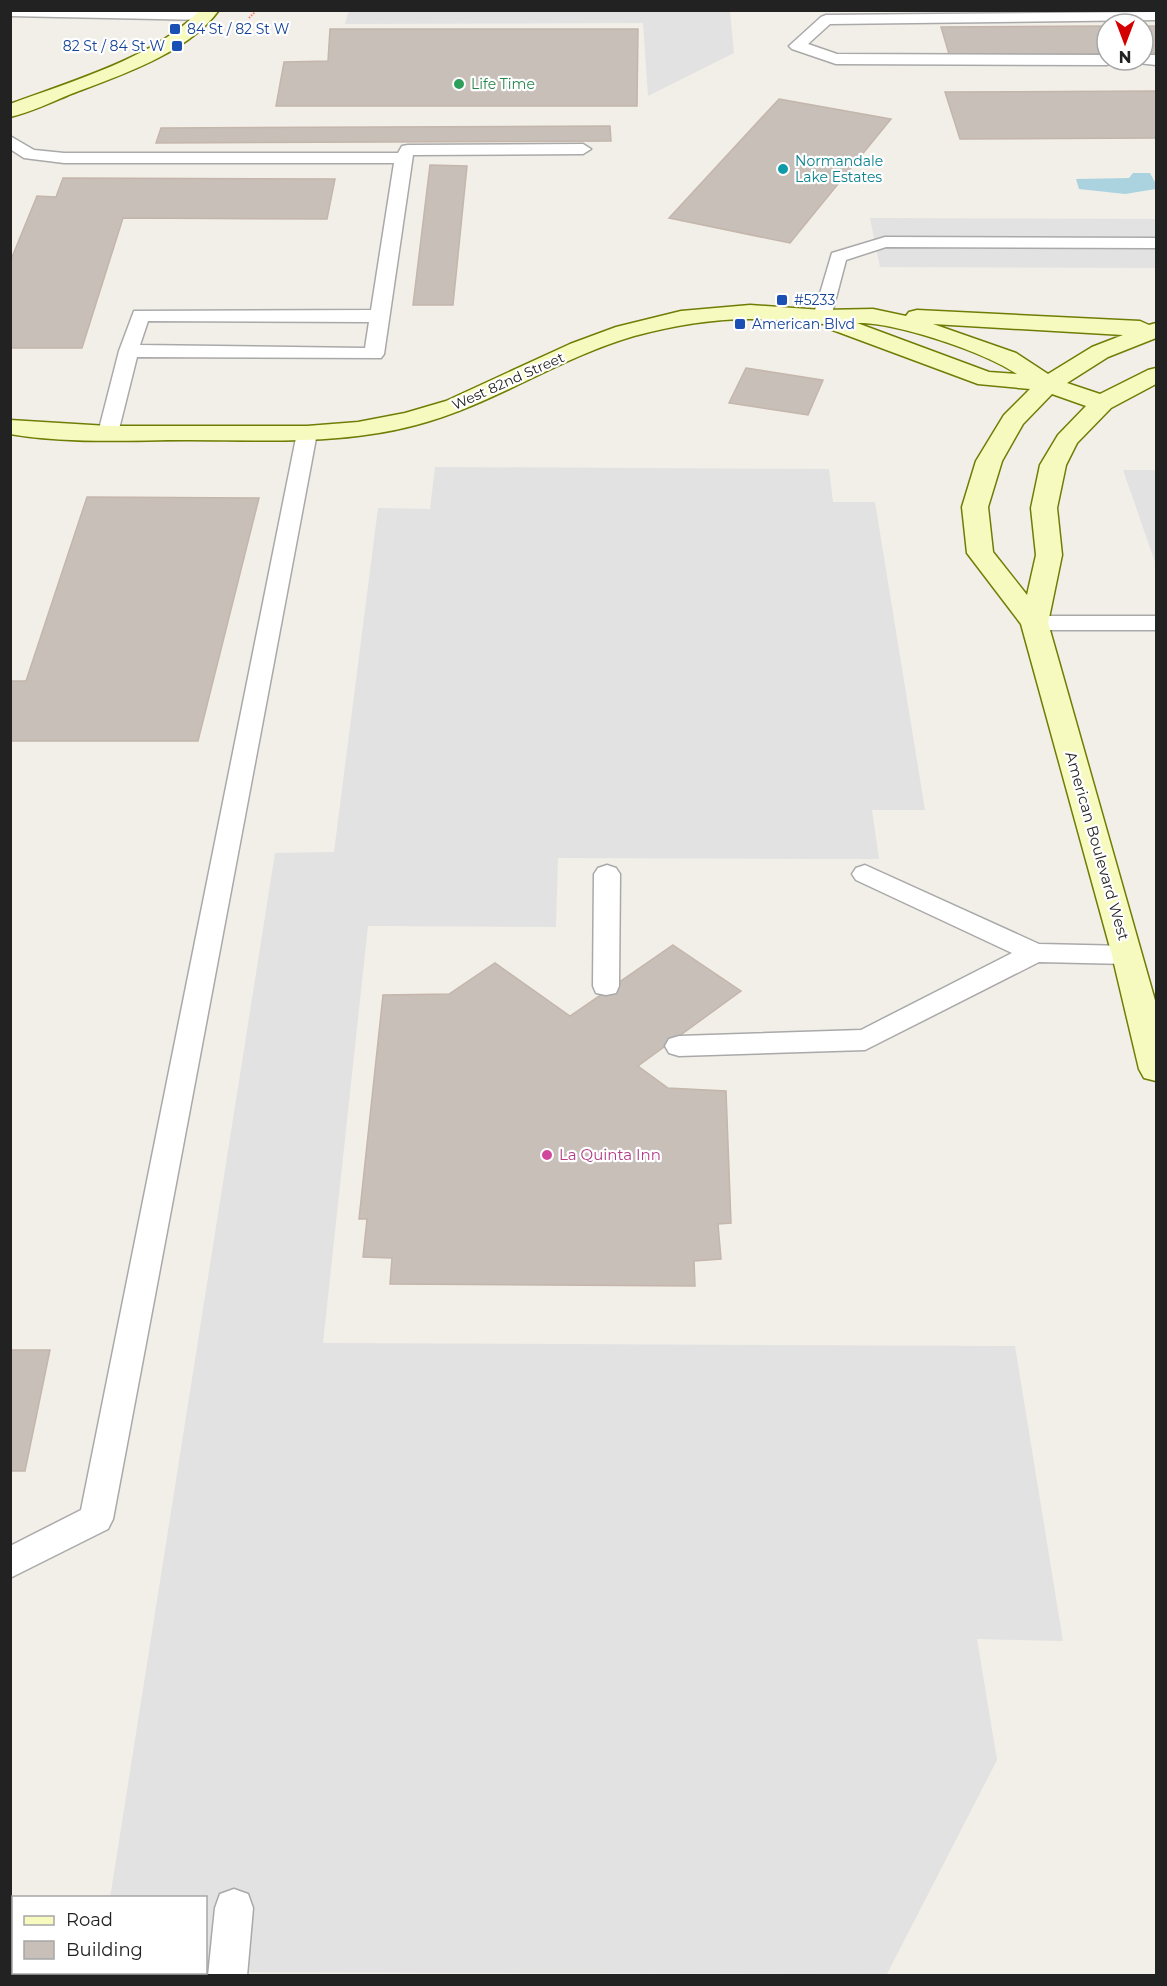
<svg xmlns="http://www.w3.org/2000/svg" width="1167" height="1986" font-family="Montserrat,sans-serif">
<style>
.parking{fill:#e2e2e2}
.water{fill:#aad3df}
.building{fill:#c7bfb8;stroke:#c4b6ab;stroke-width:1.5}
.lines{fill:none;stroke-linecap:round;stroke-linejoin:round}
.lane-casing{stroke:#a9a9a9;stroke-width:3}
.secondary-casing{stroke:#707d05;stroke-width:3}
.path{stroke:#fa8072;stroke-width:2;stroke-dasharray:1.5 1.5;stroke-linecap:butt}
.lane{fill:#fff;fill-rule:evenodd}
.secondary{fill:#f7fabf;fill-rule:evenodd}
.transit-dot{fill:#1a4fb4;stroke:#fff;stroke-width:2}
.leisure-dot{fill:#2e9e5b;stroke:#fff;stroke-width:2}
.culture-dot{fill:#0f9aa8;stroke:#fff;stroke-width:2}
.hotel-dot{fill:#d1479c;stroke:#fff;stroke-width:2}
.labels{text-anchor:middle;stroke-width:4.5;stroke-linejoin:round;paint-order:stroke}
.far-transit-label{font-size:14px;fill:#164399;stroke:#fff;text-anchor:start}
.far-leisure-label{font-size:14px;fill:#27864d;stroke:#fff;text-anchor:start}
.far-culture-label{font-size:14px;fill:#0d838f;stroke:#fff;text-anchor:start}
.far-street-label{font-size:14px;fill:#222;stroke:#fff}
.street-label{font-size:15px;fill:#222;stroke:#fff}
.hotel-label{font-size:15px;fill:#b23c85;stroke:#fff;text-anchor:start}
</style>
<rect width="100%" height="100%" fill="#f2efe9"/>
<path class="parking" d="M 349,10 L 730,11 L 734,53 L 648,96 L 643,23 L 345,24 Z
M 870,218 L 1156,219 L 1156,268 L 880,267 Z
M 435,467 L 829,469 L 833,502 L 875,502 L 925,810 L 872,810 L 879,859 L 558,858 L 556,927 L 368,926 L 323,1343 L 1015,1346 L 1063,1641 L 977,1639 L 997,1760 L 887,1974 L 206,1972 L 206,1898 L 110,1898 L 275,853 L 334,852 L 378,508 L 430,509 Z
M 1123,470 L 1156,470 L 1156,565 Z"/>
<path class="water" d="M 1133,173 L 1150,173 L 1156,184 L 1156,189 L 1125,194 L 1079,189 L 1076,179 L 1129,178 Z"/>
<path class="building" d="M 1107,26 L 1107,54 L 949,54 L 941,27 Z
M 1143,26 L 1156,26 L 1156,53 L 1143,53 Z
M 330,29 L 638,29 L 637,106 L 276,106 L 284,62 L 328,61 Z
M 1156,91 L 1156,138 L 960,139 L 945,92 Z
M 779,99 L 891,119 L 790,243 L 669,218 Z
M 610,126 L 611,141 L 156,143 L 161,128 Z
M 430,165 L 467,166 L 453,305 L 413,305 Z
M 63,178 L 335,179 L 327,219 L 123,218 L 82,348 L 10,348 L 10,262 L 37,196 L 56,197 Z
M 746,368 L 823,380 L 808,415 L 729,403 Z
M 87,497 L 259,498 L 198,741 L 10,741 L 10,681 L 26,681 Z
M 673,945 L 741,991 L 638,1066 L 668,1088 L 726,1091 L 731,1223 L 718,1224 L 721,1259 L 694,1261 L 695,1286 L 390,1284 L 392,1258 L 363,1257 L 367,1219 L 359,1219 L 383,995 L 449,994 L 495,963 L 570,1016 Z
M 10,1350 L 50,1350 L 25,1471 L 10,1471 Z"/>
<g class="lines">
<defs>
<path id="lane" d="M 10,10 L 206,12 L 213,16 L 206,20 L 10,16 Z
M 1156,12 L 1156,20 L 830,24 L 808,44 L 837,54 L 1107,55 L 1107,60 L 1115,60 L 1107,65 L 836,64 L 792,49 L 789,46 L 821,17 L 826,15 Z
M 1143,55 L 1156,55 L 1156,65 L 1138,63 L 1135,60 L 1143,60 Z
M 10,136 L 34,150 L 64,153 L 398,153 L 402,146 L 408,145 L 583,144 L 591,149 L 583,154 L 413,155 L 384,354 L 381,358 L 137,357 L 118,433 L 115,437 L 101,437 L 98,433 L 119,351 L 134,311 L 371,310 L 394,163 L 64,163 L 24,158 L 10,149 ZM 148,321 L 369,322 L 365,348 L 140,345 Z
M 885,237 L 1156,238 L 1156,248 L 886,247 L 846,260 L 831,317 L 829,321 L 815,321 L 813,317 L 832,253 Z
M 307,427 L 314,429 L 317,433 L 113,1519 L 108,1529 L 10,1578 L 10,1546 L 81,1510 L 297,433 L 300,429 Z
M 1034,616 L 1156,616 L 1156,630 L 1034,630 L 1026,628 L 1023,623 L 1026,618 Z
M 607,865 L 616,868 L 620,874 L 619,986 L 616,993 L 606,995 L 596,993 L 593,986 L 594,874 L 598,868 Z
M 865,865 L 1039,944 L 1128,946 L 1137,948 L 1141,955 L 1137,962 L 1128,964 L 1039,962 L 865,1050 L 679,1056 L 669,1053 L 665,1046 L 669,1039 L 679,1036 L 861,1030 L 1012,953 L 856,880 L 852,874 L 856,868 Z
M 234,1889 L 248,1894 L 253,1908 L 247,1976 L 208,1976 L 215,1908 L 220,1894 Z"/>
<path id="secondary" d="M 200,10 L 219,10 C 188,53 119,76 71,94 C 52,102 31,112 10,117 L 10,104 C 69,82 157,57 200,10 Z
M 750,305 L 822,310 L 873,309 L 906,316 L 909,312 L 917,310 L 1140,321 L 1149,325 L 1156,323 L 1156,338 L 1108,357 L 1067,383 L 1100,394 L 1148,370 L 1156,368 L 1156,384 L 1111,408 L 1077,443 L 1066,465 L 1057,508 L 1062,555 L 1048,623 L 1156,1004 L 1156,1081 L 1144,1078 L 1139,1069 L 1112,955 L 1021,624 L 967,553 L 962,507 L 976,461 L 1004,415 L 1030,389 L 978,384 L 830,329 L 827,324 C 801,324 775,319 750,319 C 711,319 671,326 634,336 C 558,358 493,405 416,425 C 342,445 263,440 187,440 C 129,440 68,444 10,434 L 10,420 L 108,426 L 307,426 L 358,422 L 405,413 L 446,401 L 570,344 L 616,327 L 681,311 ZM 857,323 C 896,322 984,352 1017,374 L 989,372 ZM 933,324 L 1123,335 L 1092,347 L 1048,374 L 1016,353 ZM 1052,394 L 1086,406 L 1058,435 L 1040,465 L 1031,508 L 1036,555 L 1027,595 L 993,552 L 988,507 L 1002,461 L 1023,424 Z"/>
</defs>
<use href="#lane" class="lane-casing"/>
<use href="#secondary" class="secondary-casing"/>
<path class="path" d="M 249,18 L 257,10"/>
<use href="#lane" class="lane"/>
<use href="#secondary" class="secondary"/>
</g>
<g class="transit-dot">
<rect x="169" y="23" width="12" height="12" rx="3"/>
<rect x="171" y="40" width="12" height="12" rx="3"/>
<rect x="776" y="294" width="12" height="12" rx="3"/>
<rect x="734" y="318" width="12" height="12" rx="3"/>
</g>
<circle class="leisure-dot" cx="459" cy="84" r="6"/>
<circle class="culture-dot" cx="783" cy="169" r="6"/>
<circle class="hotel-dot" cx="547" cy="1155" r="6"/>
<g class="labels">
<g class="far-transit-label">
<text x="187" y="34">84 St / 82 St W</text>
<text x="165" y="51" text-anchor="end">82 St / 84 St W</text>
<text x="794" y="305">#5233</text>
<text x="752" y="329">American Blvd</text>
</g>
<g class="far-leisure-label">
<text x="471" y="89">Life Time</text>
</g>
<g class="far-culture-label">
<text x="795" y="166">Normandale<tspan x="795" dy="16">Lake Estates</tspan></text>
</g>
<g class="far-street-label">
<text transform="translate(508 381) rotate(-24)" y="5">West 82nd Street</text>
</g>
<g class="street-label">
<text transform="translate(1097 846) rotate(74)" y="5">American Boulevard West</text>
</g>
<g class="hotel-label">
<text x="559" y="1160">La Quinta Inn</text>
</g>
</g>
<rect width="1167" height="1986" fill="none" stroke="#222222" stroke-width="24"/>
<rect x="12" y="1896" width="195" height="78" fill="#ffffff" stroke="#a7a7a7" stroke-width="1.5"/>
<rect x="24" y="1916" width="30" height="9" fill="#f7fabf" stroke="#a7a7a7" stroke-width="1.5"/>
<text x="66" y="1926" font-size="18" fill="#222222">Road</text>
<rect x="24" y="1941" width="30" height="18" fill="#c7bfb8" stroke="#a7a7a7" stroke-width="1.5"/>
<text x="66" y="1956" font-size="18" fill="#222222">Building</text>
<g transform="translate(1125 42) rotate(180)"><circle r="28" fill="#ffffff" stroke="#a7a7a7" stroke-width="1.5"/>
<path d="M0-4.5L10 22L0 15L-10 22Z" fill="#d40000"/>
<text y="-9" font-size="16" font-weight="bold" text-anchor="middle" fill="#222222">N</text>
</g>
</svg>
